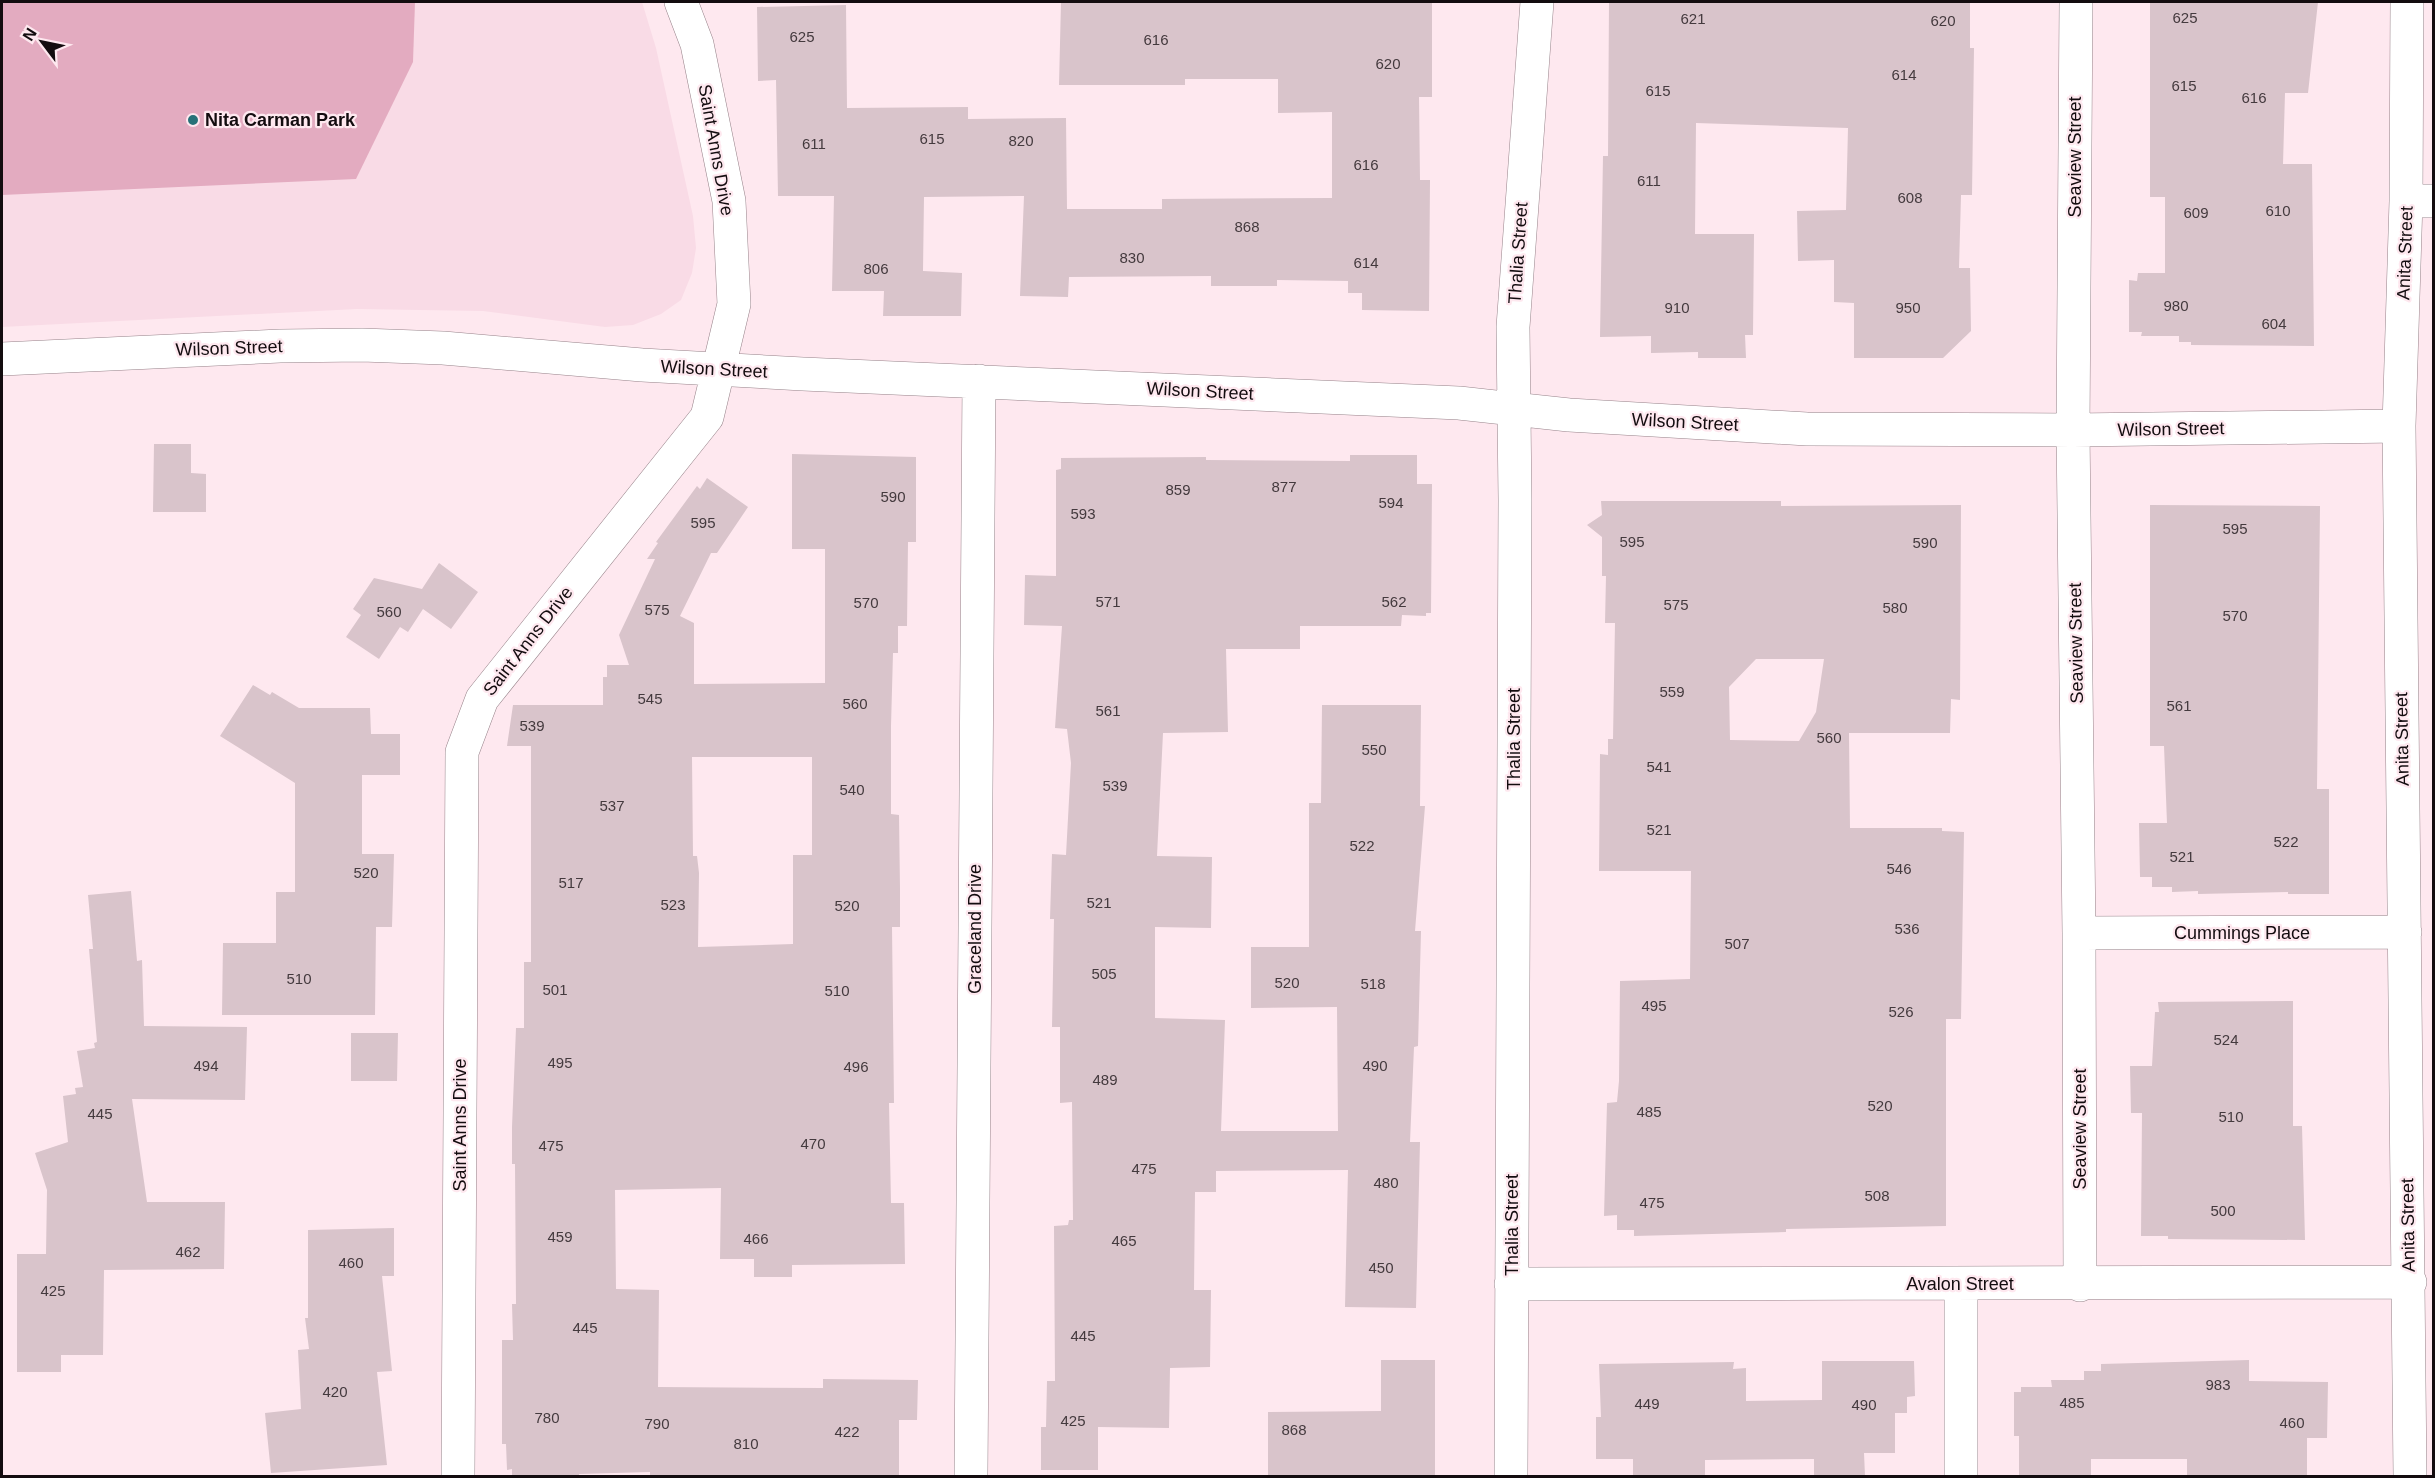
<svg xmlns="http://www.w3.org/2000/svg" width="2435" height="1478" font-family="Helvetica,sans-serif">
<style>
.built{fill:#f9dbe6}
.green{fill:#e3abc0}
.building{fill:#d9c4cb;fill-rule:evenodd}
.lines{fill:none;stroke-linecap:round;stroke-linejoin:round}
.minor-casing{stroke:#97838a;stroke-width:34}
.minor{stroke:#fff;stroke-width:33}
.poi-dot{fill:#277178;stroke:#fee8ef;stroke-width:2}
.labels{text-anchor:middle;stroke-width:4.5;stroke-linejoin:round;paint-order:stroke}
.number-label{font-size:15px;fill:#443a3e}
.poi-label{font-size:18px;font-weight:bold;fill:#130c0f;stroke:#fee8ef;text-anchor:start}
.street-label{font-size:18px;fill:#130c0f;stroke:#fee8ef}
</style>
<rect width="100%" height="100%" fill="#fee8ef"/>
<path class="built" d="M 2,2 L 642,2 L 656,48 L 693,216 L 696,248 L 692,273 L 681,300 L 661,314 L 633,325 L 605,327 L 483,311 L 357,309 L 2,327 Z"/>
<path class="green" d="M 2,2 L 415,2 L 413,62 L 356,179 L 2,195 Z"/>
<path class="building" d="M 1061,2 L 1432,2 L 1432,97 L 1419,97 L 1420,180 L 1430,180 L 1429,311 L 1362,310 L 1362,293 L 1348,293 L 1348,281 L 1277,280 L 1277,286 L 1211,286 L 1211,276 L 1069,277 L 1068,297 L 1020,296 L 1024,196 L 924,197 L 923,271 L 962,273 L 961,316 L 883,316 L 884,291 L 832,291 L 834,196 L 778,196 L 776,80 L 758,81 L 757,7 L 846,5 L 847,108 L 968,107 L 968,119 L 1066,118 L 1067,209 L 1162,209 L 1162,199 L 1332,198 L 1332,112 L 1278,113 L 1278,79 L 1185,79 L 1185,85 L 1059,85 Z
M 1609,2 L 1970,2 L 1970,48 L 1974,48 L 1972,195 L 1961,195 L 1959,268 L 1970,268 L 1971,331 L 1943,358 L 1854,358 L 1854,303 L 1834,302 L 1834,260 L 1798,261 L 1797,211 L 1846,210 L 1848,128 L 1696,123 L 1695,234 L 1754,234 L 1753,335 L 1745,335 L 1746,358 L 1698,358 L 1698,352 L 1651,353 L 1651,336 L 1600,337 L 1603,156 L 1608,156 Z
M 2150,2 L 2318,2 L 2308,93 L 2285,93 L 2283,164 L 2312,164 L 2314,346 L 2191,345 L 2191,342 L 2179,342 L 2179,336 L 2141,336 L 2142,332 L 2129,332 L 2129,280 L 2137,281 L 2138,273 L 2165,273 L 2165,197 L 2150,197 Z
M 154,444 L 191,444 L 191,473 L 206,474 L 206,512 L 153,512 Z
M 792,454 L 916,457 L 916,542 L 908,542 L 907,626 L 898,626 L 898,653 L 893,653 L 891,726 L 891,814 L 899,815 L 900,889 L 900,927 L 892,927 L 894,1103 L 889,1103 L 891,1203 L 904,1203 L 905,1264 L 792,1265 L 792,1277 L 754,1277 L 754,1259 L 720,1259 L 721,1188 L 615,1190 L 616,1289 L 659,1290 L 658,1387 L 823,1388 L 823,1379 L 918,1380 L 917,1420 L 899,1420 L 899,1475 L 650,1476 L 650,1472 L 579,1474 L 579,1476 L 512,1476 L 512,1469 L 507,1470 L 506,1444 L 502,1444 L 502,1340 L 513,1340 L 512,1304 L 516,1304 L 515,1164 L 512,1164 L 512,1127 L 516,1028 L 524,1028 L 524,962 L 531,962 L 531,746 L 507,746 L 513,705 L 603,705 L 603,677 L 607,677 L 607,665 L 629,665 L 619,635 L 655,559 L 647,559 L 658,543 L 656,542 L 697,486 L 700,489 L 707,478 L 748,507 L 717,553 L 711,553 L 680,616 L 694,623 L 694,684 L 825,683 L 825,549 L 792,549 ZM 692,757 L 812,757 L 812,855 L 793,855 L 793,944 L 698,947 L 699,873 L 697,856 L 693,856 Z
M 1350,455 L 1417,455 L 1417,484 L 1432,484 L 1431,613 L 1426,613 L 1426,616 L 1402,615 L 1401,626 L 1300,626 L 1300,649 L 1226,649 L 1228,732 L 1163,733 L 1157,856 L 1212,857 L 1211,928 L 1155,927 L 1155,1018 L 1225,1020 L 1221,1131 L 1338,1131 L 1337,1007 L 1251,1008 L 1251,947 L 1309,947 L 1309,803 L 1321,803 L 1322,705 L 1421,705 L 1420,806 L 1425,806 L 1415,931 L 1421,931 L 1418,1046 L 1414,1047 L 1410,1142 L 1420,1142 L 1416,1308 L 1345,1307 L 1348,1170 L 1216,1171 L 1216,1192 L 1195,1192 L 1194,1290 L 1211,1290 L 1210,1367 L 1170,1368 L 1169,1428 L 1098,1427 L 1098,1470 L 1041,1470 L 1041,1427 L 1046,1427 L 1047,1381 L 1055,1381 L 1054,1226 L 1068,1225 L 1069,1220 L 1073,1220 L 1072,1102 L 1060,1103 L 1060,1027 L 1052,1027 L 1054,919 L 1050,919 L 1052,854 L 1066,855 L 1071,763 L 1067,729 L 1055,728 L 1062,626 L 1024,625 L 1025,575 L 1056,576 L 1056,470 L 1061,469 L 1061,458 L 1206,457 L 1206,460 L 1350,461 Z
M 1601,501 L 1781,501 L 1781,506 L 1961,505 L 1960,700 L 1951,699 L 1950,733 L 1849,733 L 1850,828 L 1942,828 L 1942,831 L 1964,832 L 1961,1019 L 1946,1019 L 1946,1226 L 1786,1229 L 1786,1232 L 1634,1236 L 1634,1230 L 1617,1230 L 1617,1215 L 1604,1216 L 1607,1103 L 1617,1102 L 1619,1081 L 1620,981 L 1690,979 L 1691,871 L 1599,871 L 1600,754 L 1608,755 L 1608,739 L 1613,739 L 1615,623 L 1605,623 L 1606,576 L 1602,576 L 1602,537 L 1587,525 L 1602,515 ZM 1756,659 L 1824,659 L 1816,712 L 1799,741 L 1730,740 L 1729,687 Z
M 2150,505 L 2320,506 L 2317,789 L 2329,789 L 2329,894 L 2288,894 L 2288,892 L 2198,894 L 2198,891 L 2172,892 L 2172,887 L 2152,887 L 2152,877 L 2140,877 L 2139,823 L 2167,823 L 2164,746 L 2150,746 Z
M 439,563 L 478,592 L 451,629 L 423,609 L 408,632 L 400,627 L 379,659 L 346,637 L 361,615 L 353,609 L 374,578 L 422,589 Z
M 253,685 L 270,695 L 272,692 L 299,708 L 370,708 L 371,734 L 400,734 L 400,775 L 362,775 L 362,854 L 394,854 L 392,927 L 376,927 L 375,1015 L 222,1015 L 223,943 L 276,943 L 276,892 L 295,892 L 295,783 L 220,736 Z
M 131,891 L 137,961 L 142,960 L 144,1026 L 247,1027 L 245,1100 L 132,1099 L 147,1202 L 225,1202 L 224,1269 L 104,1270 L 103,1355 L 61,1355 L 61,1372 L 17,1372 L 17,1254 L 46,1254 L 47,1190 L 35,1153 L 68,1142 L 63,1096 L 76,1094 L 75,1088 L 83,1087 L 77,1051 L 95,1048 L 94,1043 L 97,1042 L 89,949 L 93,949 L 88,895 Z
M 2293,1001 L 2293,1126 L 2302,1126 L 2305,1240 L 2168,1239 L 2168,1236 L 2141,1236 L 2142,1113 L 2131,1113 L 2130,1066 L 2152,1066 L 2155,1012 L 2159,1012 L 2158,1002 Z
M 351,1033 L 398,1033 L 397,1081 L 351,1081 Z
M 394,1228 L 394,1276 L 382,1276 L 392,1371 L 377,1372 L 387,1465 L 271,1473 L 265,1413 L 301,1409 L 298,1350 L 309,1349 L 305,1318 L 308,1318 L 308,1230 Z
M 1381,1360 L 1435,1360 L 1435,1476 L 1268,1476 L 1268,1412 L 1381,1411 Z
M 2249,1360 L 2249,1381 L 2328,1382 L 2327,1438 L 2307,1438 L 2307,1476 L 2187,1476 L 2187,1459 L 2091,1459 L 2091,1476 L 2019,1476 L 2019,1436 L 2014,1436 L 2014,1392 L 2021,1392 L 2021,1387 L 2052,1387 L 2051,1380 L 2084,1380 L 2084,1371 L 2101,1371 L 2101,1364 Z
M 1822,1361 L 1914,1361 L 1915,1396 L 1907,1397 L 1907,1413 L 1895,1413 L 1895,1453 L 1864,1453 L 1865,1476 L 1814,1476 L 1814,1459 L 1705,1460 L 1705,1476 L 1633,1476 L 1633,1459 L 1596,1459 L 1596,1417 L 1601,1417 L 1599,1364 L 1734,1362 L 1733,1369 L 1746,1368 L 1746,1401 L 1822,1400 Z"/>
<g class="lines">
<defs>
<path id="minor" d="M 2076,2 L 2073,430 L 2079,933 L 2080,1285
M 2407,2 L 2406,201 L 2399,426 L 2410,1476
M 2406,201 L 2434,201
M 2,359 L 280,346 L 362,345 L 443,348 L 642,365 L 803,374 L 1459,403 L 1569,415 L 1807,429 L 2073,430 L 2399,426
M 2079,933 L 2405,932
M 1511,1284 L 2410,1282
M 1961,1284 L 1961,1476
M 458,1476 L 462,752 L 482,699 L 707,417 L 734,304 L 729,201 L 697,44 L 681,2
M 971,1476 L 979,381
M 1511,1476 L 1515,500 L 1513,327 L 1537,2"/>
</defs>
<use href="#minor" class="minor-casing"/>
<use href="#minor" class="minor"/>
</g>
<circle class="poi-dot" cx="193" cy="120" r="6"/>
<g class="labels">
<g class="number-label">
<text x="2185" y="23">625</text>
<text x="1693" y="24">621</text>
<text x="1943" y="26">620</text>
<text x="802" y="42">625</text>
<text x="1156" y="45">616</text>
<text x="1388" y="69">620</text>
<text x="1904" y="80">614</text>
<text x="2184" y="91">615</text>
<text x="1658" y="96">615</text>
<text x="2254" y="103">616</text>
<text x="932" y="144">615</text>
<text x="1021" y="146">820</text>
<text x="814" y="149">611</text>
<text x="1366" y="170">616</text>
<text x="1649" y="186">611</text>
<text x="1910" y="203">608</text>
<text x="2278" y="216">610</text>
<text x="2196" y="218">609</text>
<text x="1247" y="232">868</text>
<text x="1132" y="263">830</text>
<text x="1366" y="268">614</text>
<text x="876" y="274">806</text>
<text x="2176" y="311">980</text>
<text x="1677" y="313">910</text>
<text x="1908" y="313">950</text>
<text x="2274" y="329">604</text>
<text x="1284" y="492">877</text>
<text x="1178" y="495">859</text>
<text x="893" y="502">590</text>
<text x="1391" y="508">594</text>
<text x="1083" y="519">593</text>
<text x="703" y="528">595</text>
<text x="2235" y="534">595</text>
<text x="1632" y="547">595</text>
<text x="1925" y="548">590</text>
<text x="1108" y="607">571</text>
<text x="1394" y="607">562</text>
<text x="866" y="608">570</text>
<text x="1676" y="610">575</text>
<text x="1895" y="613">580</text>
<text x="657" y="615">575</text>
<text x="389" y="617">560</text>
<text x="2235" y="621">570</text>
<text x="1672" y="697">559</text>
<text x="650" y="704">545</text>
<text x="855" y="709">560</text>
<text x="2179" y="711">561</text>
<text x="1108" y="716">561</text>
<text x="532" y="731">539</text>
<text x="1829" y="743">560</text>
<text x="1374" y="755">550</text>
<text x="1659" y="772">541</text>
<text x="1115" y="791">539</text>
<text x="852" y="795">540</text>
<text x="612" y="811">537</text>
<text x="1659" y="835">521</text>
<text x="2286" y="847">522</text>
<text x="1362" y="851">522</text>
<text x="2182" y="862">521</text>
<text x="1899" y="874">546</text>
<text x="366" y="878">520</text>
<text x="571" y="888">517</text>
<text x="1099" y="908">521</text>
<text x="673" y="910">523</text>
<text x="847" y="911">520</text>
<text x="1907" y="934">536</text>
<text x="1737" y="949">507</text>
<text x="1104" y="979">505</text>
<text x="299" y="984">510</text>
<text x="1287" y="988">520</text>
<text x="1373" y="989">518</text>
<text x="555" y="995">501</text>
<text x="837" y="996">510</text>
<text x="1654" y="1011">495</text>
<text x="1901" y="1017">526</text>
<text x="2226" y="1045">524</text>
<text x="560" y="1068">495</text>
<text x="206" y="1071">494</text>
<text x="1375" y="1071">490</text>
<text x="856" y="1072">496</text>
<text x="1105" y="1085">489</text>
<text x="1880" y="1111">520</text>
<text x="1649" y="1117">485</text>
<text x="100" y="1119">445</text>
<text x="2231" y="1122">510</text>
<text x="813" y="1149">470</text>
<text x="551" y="1151">475</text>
<text x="1144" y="1174">475</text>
<text x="1386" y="1188">480</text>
<text x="1877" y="1201">508</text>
<text x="1652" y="1208">475</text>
<text x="2223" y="1216">500</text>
<text x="560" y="1242">459</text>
<text x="756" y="1244">466</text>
<text x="1124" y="1246">465</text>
<text x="188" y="1257">462</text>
<text x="351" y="1268">460</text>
<text x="1381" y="1273">450</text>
<text x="53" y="1296">425</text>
<text x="585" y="1333">445</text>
<text x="1083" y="1341">445</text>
<text x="2218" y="1390">983</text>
<text x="335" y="1397">420</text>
<text x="2072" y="1408">485</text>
<text x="1647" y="1409">449</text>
<text x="1864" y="1410">490</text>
<text x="547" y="1423">780</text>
<text x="1073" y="1426">425</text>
<text x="2292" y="1428">460</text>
<text x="657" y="1429">790</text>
<text x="1294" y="1435">868</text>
<text x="847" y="1437">422</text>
<text x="746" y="1449">810</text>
</g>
<g class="poi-label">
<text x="205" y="126">Nita Carman Park</text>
</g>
<g class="street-label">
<text transform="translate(716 150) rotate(80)" y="6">Saint Anns Drive</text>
<text transform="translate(2075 157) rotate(-90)" y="6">Seaview Street</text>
<text transform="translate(1518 253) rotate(-86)" y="6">Thalia Street</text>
<text transform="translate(2405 253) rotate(-88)" y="6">Anita Street</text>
<text transform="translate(229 348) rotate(-2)" y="6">Wilson Street</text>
<text transform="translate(714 369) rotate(3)" y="6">Wilson Street</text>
<text transform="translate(1200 391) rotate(3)" y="6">Wilson Street</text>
<text transform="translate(1685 422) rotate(3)" y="6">Wilson Street</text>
<text transform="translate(2171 429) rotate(-1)" y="6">Wilson Street</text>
<text transform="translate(528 641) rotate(-52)" y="6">Saint Anns Drive</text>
<text transform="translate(2076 643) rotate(-91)" y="6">Seaview Street</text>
<text transform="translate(1514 739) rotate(-90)" y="6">Thalia Street</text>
<text transform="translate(2402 739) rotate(-91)" y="6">Anita Street</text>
<text transform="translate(975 929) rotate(-90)" y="6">Graceland Drive</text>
<text x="2242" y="939">Cummings Place</text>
<text transform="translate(460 1125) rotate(-90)" y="6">Saint Anns Drive</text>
<text transform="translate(2080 1129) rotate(-90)" y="6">Seaview Street</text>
<text transform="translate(1512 1225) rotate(-90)" y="6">Thalia Street</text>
<text transform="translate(2408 1225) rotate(-91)" y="6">Anita Street</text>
<text x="1960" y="1290">Avalon Street</text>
</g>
</g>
<rect width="2435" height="1478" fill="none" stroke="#130c0f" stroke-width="6"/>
<g transform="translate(42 42) rotate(302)" stroke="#fee8ef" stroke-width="4.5" paint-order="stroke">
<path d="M0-4.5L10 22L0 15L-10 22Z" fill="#130c0f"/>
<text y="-9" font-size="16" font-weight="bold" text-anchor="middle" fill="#130c0f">N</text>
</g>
</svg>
